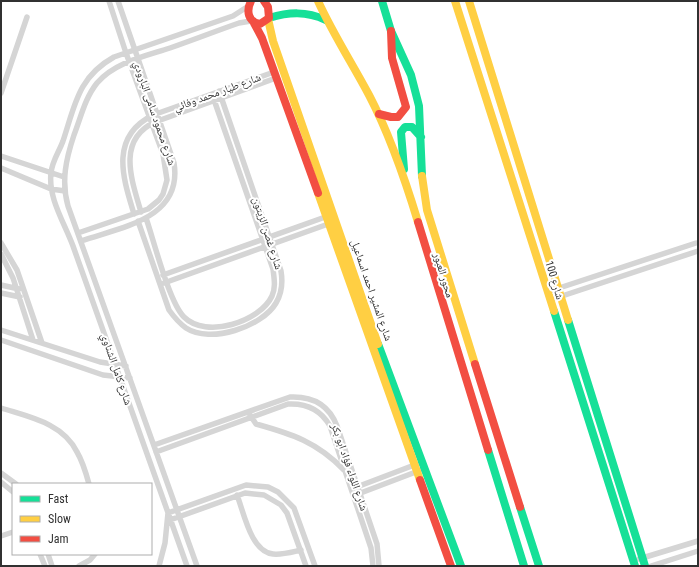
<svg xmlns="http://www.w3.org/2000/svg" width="699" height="567" font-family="'Roboto Condensed','Noto Naskh Arabic',sans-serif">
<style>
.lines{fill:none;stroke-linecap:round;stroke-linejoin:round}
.street{stroke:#d5d5d5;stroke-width:5.5}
.fast{stroke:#16e098;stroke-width:8}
.slow{stroke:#ffcf43;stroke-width:8}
.jam{stroke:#f24e42;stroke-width:8}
.labels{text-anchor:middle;stroke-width:4;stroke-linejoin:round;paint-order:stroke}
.street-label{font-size:11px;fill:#313131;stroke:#fff}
</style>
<rect width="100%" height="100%" fill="#fff"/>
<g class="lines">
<path class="street" d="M 1,93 L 27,17
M 1,156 L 64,177
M 1,168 L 51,189 L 65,191
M 141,212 C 132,181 116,140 155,122 L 276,78
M 134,214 C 123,178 109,137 153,115 L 274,72
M 146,218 C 154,241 169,302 184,317 C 206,339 260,322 272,296 C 276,287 274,278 273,269 L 212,94
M 138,221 L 169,310 C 174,317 179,323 186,328 C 210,344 262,327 276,303 C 282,293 283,283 281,271 L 219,91
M 78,233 L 148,209 L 159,200 L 163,194 L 167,180 L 163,154 L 126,53 L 109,1
M 81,241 C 121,227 183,219 174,163 L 118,1
M 1,243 L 17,270 L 42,343
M 1,254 L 13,278 L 33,340
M 163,275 L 328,216
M 164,283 L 331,223
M 1,285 L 19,289
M 547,292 L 696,243
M 1,293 L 20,297
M 550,300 L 698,251
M 1,330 L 100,362 L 126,366
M 1,340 L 103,375 L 130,378
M 1,408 C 29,417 63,423 77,452 C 83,462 86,473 89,484
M 250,415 L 256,424 C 292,434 317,442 344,470
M 154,445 L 290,397 C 312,396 329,405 337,426 L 377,544 L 379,566
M 156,452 L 288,404 C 307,403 321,410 330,426 L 371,548 L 373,566
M 1,473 L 16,484
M 1,482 L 13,492
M 354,488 L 417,464
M 358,494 L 421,470
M 237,495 C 244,513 251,552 273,554 C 282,555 292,552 301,550
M 170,520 L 245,493 L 264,495 L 281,505 L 287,513 L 306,566
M 1,536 L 13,532
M 40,554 L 45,566
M 48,554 L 52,566
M 639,559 L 698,541
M 79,566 L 90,560 L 95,554
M 159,566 L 165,543 L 168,513 L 246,485 L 268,487 L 278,492 L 294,508 L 315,566
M 187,566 L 73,246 C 64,222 48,198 51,173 C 52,161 59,152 63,141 C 75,105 78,77 114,57 L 233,16 L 247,7
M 197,566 L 68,206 C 61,181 66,159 74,135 C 81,117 85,98 97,83 C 115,62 146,56 170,48 C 193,40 216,31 239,23 L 251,21
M 651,566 L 698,551"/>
<path class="fast" d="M 382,1 L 391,31 L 411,75 L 419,106 L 422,176
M 269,18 C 289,12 306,11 326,20
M 404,169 L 401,132 L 405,127 L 412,127 L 421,137
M 554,311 L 635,566
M 568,320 L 645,566
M 378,344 L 461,566
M 488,450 L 524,566
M 520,507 L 539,566"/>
<path class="slow" d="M 318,1 C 333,34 352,63 369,95 C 390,135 405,179 418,222
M 455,1 L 554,311
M 469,1 L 568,320
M 268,19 L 273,41 L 378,344
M 422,176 L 427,210 L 475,364
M 318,193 L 420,480"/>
<path class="jam" d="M 251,1 C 246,11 248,22 260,24 L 269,18 L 268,7 L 264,1
M 254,23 L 262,38 L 318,193
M 379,114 L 391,117 L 398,117 L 406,107 L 392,58 L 391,31
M 418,222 L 488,450
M 475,364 L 520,507
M 420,480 L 451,566"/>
</g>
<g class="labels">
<g class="street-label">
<text transform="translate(217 92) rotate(-20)" y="4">شارع طيار محمد وفائي</text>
<text transform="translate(155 113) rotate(71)" y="4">شارع محمود سامى البارودي</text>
<text transform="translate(268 233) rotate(72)" y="4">شارع غصن الزيتون</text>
<text transform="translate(444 275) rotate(73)" y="4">محور العبور</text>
<text transform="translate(555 280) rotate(73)" y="4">شارع 100</text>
<text transform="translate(372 290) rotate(71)" y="4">شارع المشير احمد اسماعيل</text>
<text transform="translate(117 369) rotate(71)" y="4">شارع كامل الشناوي</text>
<text transform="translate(350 467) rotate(71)" y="4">شارع اللواء فؤاد ابو بكر</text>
</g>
</g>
<rect width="699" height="567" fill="none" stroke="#313131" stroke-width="4"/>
<rect x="12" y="483" width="140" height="72" fill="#ffffff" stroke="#adadad"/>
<rect x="20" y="496" width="20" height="6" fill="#16e098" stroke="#adadad"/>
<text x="48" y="503" font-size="12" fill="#313131">Fast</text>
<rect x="20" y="516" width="20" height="6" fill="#ffcf43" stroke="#adadad"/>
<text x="48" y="523" font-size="12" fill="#313131">Slow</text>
<rect x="20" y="536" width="20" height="6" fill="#f24e42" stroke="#adadad"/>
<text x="48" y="543" font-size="12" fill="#313131">Jam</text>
</svg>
